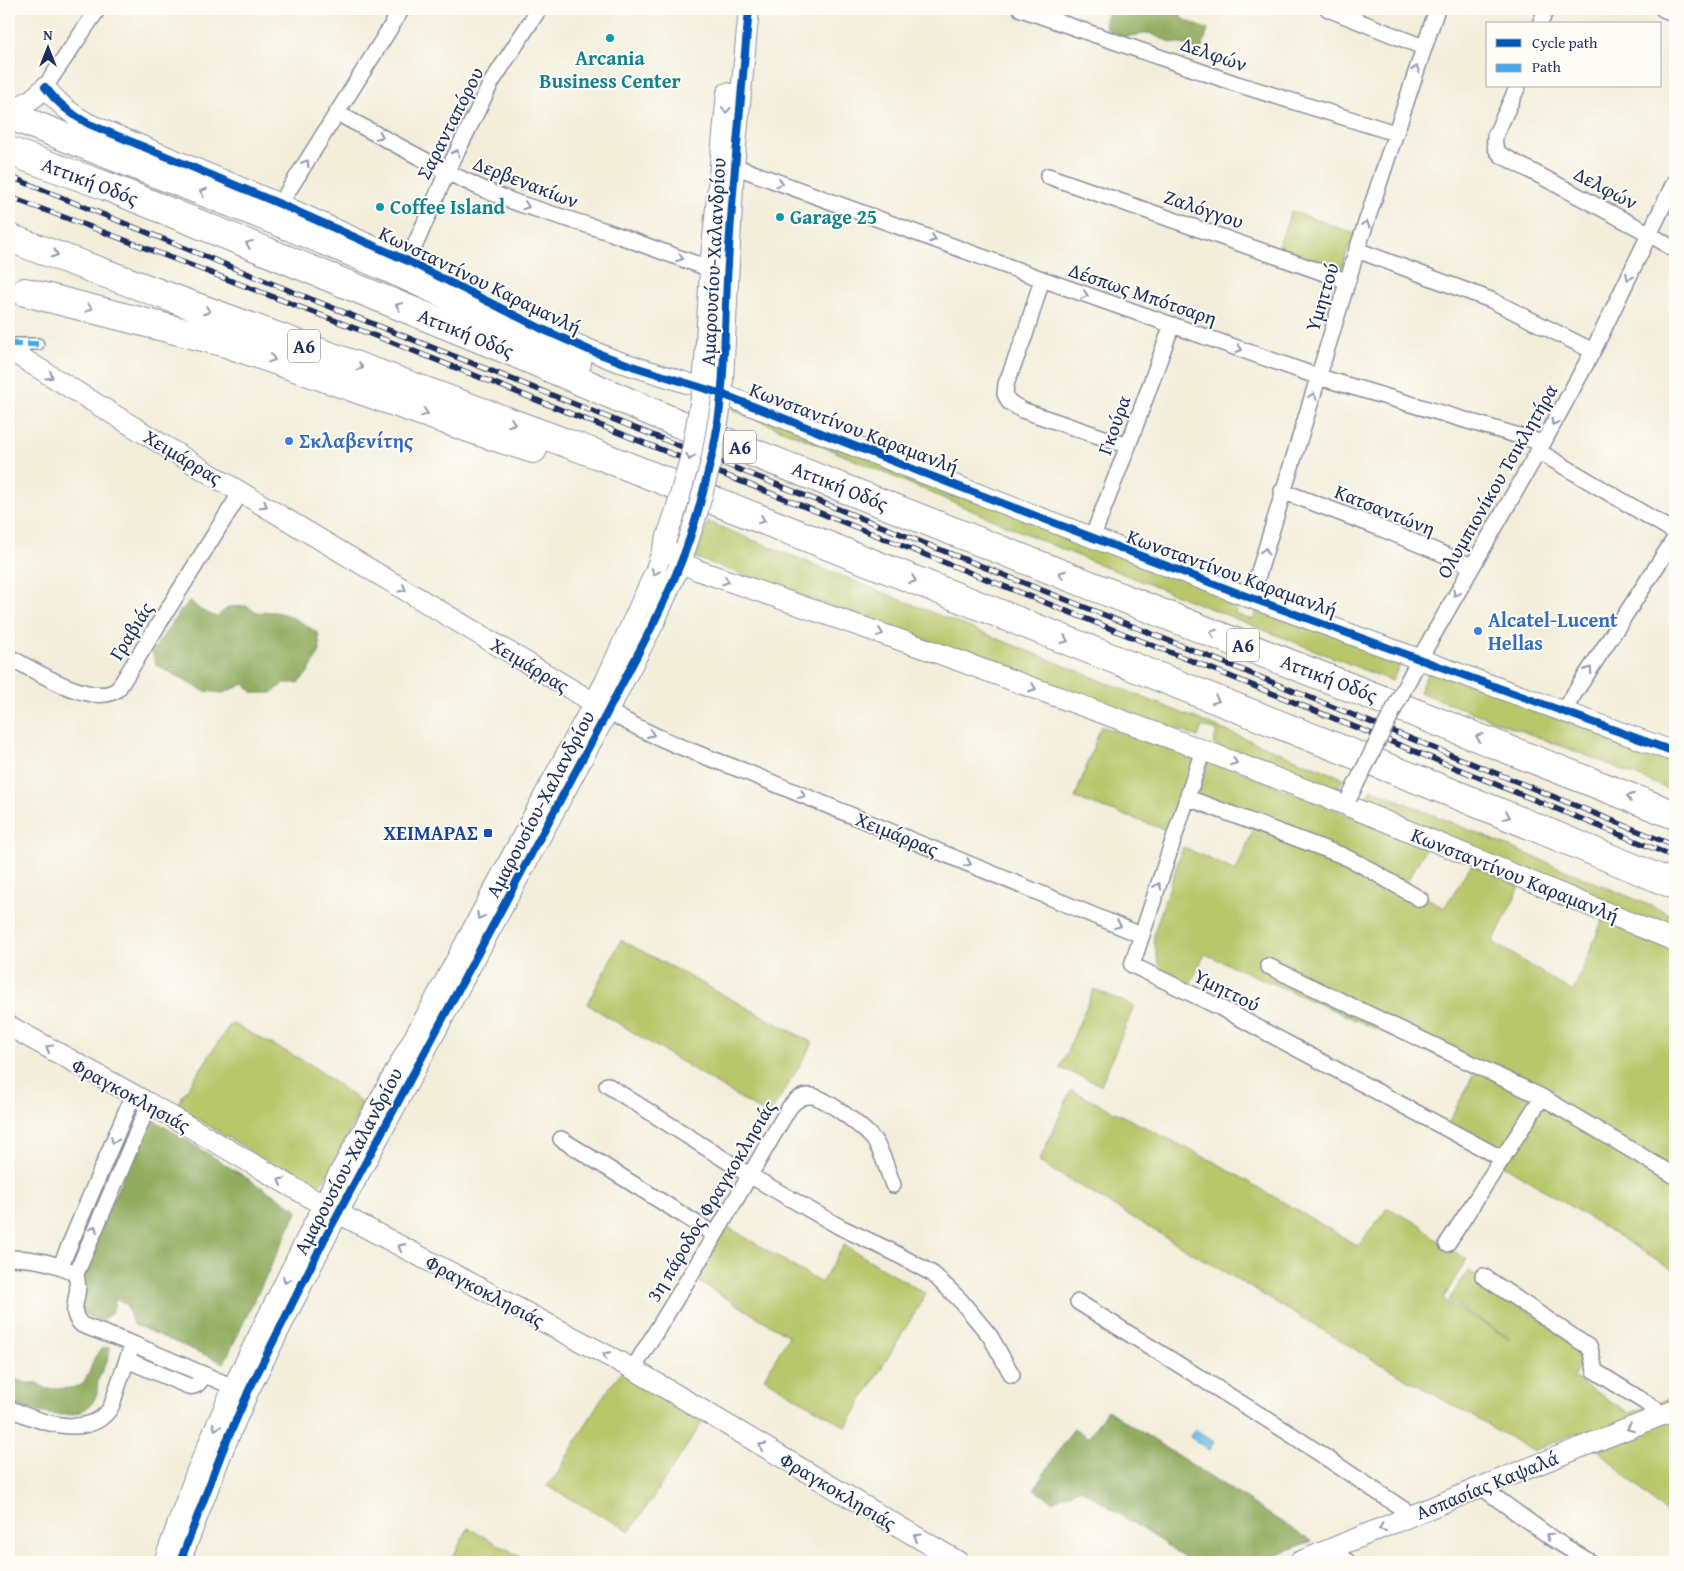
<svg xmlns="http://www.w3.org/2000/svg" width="1684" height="1571" font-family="'Gentium Book Plus',serif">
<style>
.green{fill:#b7c76a;stroke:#697b64}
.forest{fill:#91ac5e;stroke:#566e5e}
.water{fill:#6fbce9;stroke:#4576a4}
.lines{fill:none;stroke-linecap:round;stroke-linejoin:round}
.pedestrian-casing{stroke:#878e9c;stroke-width:14}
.minor-casing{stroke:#878e9c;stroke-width:18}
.tertiary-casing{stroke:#878e9c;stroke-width:22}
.motorway-casing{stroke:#878e9c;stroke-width:30}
.pedestrian{stroke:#fff;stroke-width:11}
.minor{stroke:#fff;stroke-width:15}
.tertiary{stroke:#fff;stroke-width:20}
.motorway{stroke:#fff;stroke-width:28}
.rail-casing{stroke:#1b2f5e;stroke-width:5.5}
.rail{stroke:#fdfcf7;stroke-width:4;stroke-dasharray:11;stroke-linecap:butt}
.minor-bridge-casing{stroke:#878e9c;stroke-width:18;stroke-linecap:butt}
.tertiary-bridge-casing{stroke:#878e9c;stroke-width:22;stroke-linecap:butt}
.minor-bridge{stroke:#fff;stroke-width:15}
.tertiary-bridge{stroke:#fff;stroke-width:20}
.quiet{stroke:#3fa9f5;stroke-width:6;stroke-dasharray:12 6;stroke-linecap:butt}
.cycleway-casing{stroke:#fdfcf7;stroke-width:11}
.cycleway{stroke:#0057b8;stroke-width:8}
.oneway{stroke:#8d97ae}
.culture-dot{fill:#0f9aa8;stroke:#fdfcf7;stroke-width:2}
.shop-dot{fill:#3f7fe0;stroke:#fdfcf7;stroke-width:2}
.transit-dot{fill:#1a4fb4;stroke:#fdfcf7;stroke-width:2}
.labels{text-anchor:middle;stroke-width:4;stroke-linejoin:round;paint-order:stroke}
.shield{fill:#fdfcf7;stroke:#5f6c8c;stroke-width:1}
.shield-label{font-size:19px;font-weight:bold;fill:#1b2f5e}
.street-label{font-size:20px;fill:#1b2f5e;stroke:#fdfcf7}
.culture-label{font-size:20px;font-weight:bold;fill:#0d838f;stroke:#fdfcf7;text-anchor:start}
.shop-label{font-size:20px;font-weight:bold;fill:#366cbe;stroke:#fdfcf7;text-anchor:start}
.transit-label{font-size:20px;font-weight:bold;fill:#164399;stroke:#fdfcf7;text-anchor:end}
</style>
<rect width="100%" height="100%" fill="#fdfcf7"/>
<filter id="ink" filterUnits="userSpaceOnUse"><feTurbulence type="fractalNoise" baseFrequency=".02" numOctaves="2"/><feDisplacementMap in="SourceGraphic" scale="10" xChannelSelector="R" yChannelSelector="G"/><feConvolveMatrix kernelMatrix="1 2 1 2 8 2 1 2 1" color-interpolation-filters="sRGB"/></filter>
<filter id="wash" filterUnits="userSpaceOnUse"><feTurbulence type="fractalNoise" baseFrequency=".0096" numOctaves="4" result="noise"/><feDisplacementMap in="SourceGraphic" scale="20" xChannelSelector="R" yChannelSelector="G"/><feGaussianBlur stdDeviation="1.12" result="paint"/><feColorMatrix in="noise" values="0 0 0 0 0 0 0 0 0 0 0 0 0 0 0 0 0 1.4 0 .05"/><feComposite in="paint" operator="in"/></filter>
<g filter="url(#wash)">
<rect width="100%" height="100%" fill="#f3eeda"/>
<path class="green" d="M 1291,211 L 1354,233 L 1338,278 L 1275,256 Z
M 734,404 L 1241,596 L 1235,614 L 1253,620 L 1259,603 L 1404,656 L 1392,681 L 1071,553 L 822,446 L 733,410 Z
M 708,522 L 1343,778 L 1336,793 L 1213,744 L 1217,731 L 1202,726 L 1198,737 L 696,558 Z
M 1431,666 L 1675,756 L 1675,792 L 1606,763 L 1419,692 Z
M 1101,726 L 1194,758 L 1172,832 L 1075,798 Z
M 1209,759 L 1427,847 L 1405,885 L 1444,908 L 1471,865 L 1520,886 L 1493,942 L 1573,992 L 1603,919 L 1675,948 L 1675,1271 L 1445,1129 L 1475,1072 L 1205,954 L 1190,984 L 1163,971 L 1158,961 L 1154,940 L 1154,933 L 1183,847 L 1236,871 L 1258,818 L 1197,798 Z
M 1371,789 L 1675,916 L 1675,932 L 1363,804 Z
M 621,940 L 813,1043 L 769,1116 L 587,1004 Z
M 1094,989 L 1134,1006 L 1101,1085 L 1060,1068 Z
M 231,1023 L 310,1064 L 364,1104 L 324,1180 L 316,1187 L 310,1187 L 176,1106 Z
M 1071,1090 L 1220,1165 L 1358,1246 L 1388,1208 L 1421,1225 L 1439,1242 L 1467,1259 L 1443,1299 L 1510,1339 L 1449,1300 L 1468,1271 L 1588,1350 L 1573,1378 L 1630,1413 L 1675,1396 L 1675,1513 L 1671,1518 L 1579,1432 L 1533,1451 L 1346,1344 L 1039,1162 Z
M 723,1224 L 821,1283 L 844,1245 L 926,1294 L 846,1427 L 764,1378 L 789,1336 L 691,1277 Z
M 623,1370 L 705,1418 L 666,1478 L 630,1531 L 547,1486 L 557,1474 L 599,1402 Z
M 468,1528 L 531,1562 L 450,1562 Z"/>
<path class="forest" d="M 1110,9 L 1181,9 L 1181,18 L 1208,30 L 1202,48 L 1197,52 L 1187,45 L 1172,43 L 1149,33 L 1124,37 L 1106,29 L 1105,19 Z
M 190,601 L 200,610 L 217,617 L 228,607 L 246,606 C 261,616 259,611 275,612 C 291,614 305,625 318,633 L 320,651 L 308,673 L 298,683 L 284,683 L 272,693 L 253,693 L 244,684 L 223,693 L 204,691 L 156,665 L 152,652 L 180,611 Z
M 149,1117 L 298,1210 L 224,1363 L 133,1324 L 126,1304 L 116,1299 L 112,1313 L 101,1321 L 83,1314 L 81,1282 L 83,1268 Z
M 104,1348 L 110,1348 C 109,1361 102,1369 98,1380 C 97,1385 98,1391 96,1396 C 83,1428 32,1412 9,1402 L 9,1369 L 14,1379 L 26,1383 L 37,1383 L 47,1389 L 71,1388 L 82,1385 C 84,1381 87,1377 89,1373 C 93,1362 93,1355 104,1348 Z
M 1107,1410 L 1311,1541 L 1257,1562 L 1192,1562 L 1080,1488 L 1052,1501 L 1034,1489 L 1074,1428 L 1088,1438 Z"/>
<path class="water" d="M 1195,1429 L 1214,1442 L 1209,1450 L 1190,1437 Z"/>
</g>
<g filter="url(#ink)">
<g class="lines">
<defs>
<path id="pedestrian" d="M 9,344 L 38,344"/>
<path id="minor" d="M 1021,9 L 1237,84 L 1395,133
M 1328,9 L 1423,47
M 1663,9 L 1675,14
M 1540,24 L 1546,9
M 1518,86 L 1495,136 C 1494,145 1495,149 1501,155 L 1650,234 L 1675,250
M 45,87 L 98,9
M 337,113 L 447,172 L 485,190 L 517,203 L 606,231 L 710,269
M 734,166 L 1042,279 L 1319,377 L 1543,443
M 1048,176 L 1347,281
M 280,204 L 402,9
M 1357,250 L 1491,300 L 1593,351
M 408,261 L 447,172 L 491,83 L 539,9
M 1042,279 L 1025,335 L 1006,384 L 1005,394 L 1009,402 L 1022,410 L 1128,446
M 1538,451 L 1675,532
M 1282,491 L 1375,526 L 1472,566
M 1092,538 L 1128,446 L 1172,325
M 1251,598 L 1357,250 L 1437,9
M 9,657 C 33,669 93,709 118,689 L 241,492
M 1407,683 L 1420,658 L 1543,443 L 1593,351 L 1675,181
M 608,711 C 651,737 698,754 744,771 L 1141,935
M 1563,711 L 1675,538
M 1203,750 L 1132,965 L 1221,1008 L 1503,1159
M 1188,798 L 1341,855 L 1360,864 L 1420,899
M 1268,966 L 1542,1097 L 1675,1176
M 607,1085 L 749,1175 L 840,1227 L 893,1252 L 933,1274 L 961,1301 L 990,1336 L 1012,1375
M 561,1139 L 715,1235
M 1447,1244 L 1542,1097
M 9,1258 C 32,1258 55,1262 76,1274 C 77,1281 79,1287 77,1294 C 75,1307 71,1315 82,1325 L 133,1344 L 233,1387
M 61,1265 L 133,1095
M 76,1274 L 149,1104
M 1483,1276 L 1590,1348 L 1595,1371 L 1664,1414
M 1078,1302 L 1289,1433 L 1412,1515
M 127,1360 L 188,1386 C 197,1388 200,1382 204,1375
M 633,1369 L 715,1235 L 789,1108 C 795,1100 802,1095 812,1096 C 826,1098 871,1132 877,1145 C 884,1157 888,1172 893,1185
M 9,1408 C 36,1421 87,1440 109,1410 C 113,1405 114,1397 116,1392 C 121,1376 127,1360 133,1344
M 1481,1487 L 1553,1539 L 1590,1562
M 1333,1549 L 1348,1562"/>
<path id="tertiary" d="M 9,109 C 25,105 34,99 45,87 C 57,103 72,115 89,124 L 280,204 L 438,276
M 535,325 L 568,341 L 614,360 L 722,394 L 918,471 L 1251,598 L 1675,752
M 9,350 L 202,469 L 606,710
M 702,392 L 705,360 L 710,269 L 727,93
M 722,399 L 734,166 L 749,9
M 672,552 L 681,562 L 697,570 L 935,652 L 1203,750 L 1346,805 L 1675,941
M 9,1026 L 145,1101 L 323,1205 L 633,1369 L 959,1562
M 164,1562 L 196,1473 L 233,1387 L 335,1181 L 432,1005 L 605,682 L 655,572 L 676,510
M 180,1562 L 222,1452 L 249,1390 L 338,1213 L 608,711 L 654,623 L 681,562 L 696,517
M 1299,1562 L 1481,1487 L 1675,1410"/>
<path id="motorway" d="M 9,115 C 84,144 159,174 234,204 C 352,251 468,299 577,363
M 9,151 L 106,186 L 520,355 L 670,420 L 1675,815
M 9,238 L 599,455 L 1462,797 L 1675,885
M 25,292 L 226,343 L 486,434 L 533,449"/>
</defs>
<use href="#pedestrian" class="pedestrian-casing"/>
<use href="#minor" class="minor-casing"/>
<use href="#tertiary" class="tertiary-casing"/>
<use href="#motorway" class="motorway-casing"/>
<use href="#pedestrian" class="pedestrian"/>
<use href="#minor" class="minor"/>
<use href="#tertiary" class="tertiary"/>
<use href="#motorway" class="motorway"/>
<defs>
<path id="rail" d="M 9,176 L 263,280 L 1220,661 L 1675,846
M 9,197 L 88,226 L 391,342 L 1217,671 L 1675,857"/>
</defs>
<use href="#rail" class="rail-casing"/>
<use href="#rail" class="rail"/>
<defs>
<path id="minor-bridge" d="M 1349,798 L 1407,683"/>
<path id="tertiary-bridge" d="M 676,510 L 691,455 L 702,392
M 696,517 L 711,462 L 722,399"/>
</defs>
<use href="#minor-bridge" class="minor-bridge-casing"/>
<use href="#tertiary-bridge" class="tertiary-bridge-casing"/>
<use href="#minor-bridge" class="minor-bridge"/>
<use href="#tertiary-bridge" class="tertiary-bridge"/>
<path class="quiet" d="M 1663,9 L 1675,14
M 9,344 L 38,344"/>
<defs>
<path id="cycleway" d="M 45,87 C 57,103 72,115 89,124 L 280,204 L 408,261 L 542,329 L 589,350 L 635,367 L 722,394 L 918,471 L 1251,598 L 1675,752
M 180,1562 L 222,1452 L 249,1390 L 325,1238 L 608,711 C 633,662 661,613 681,562 C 694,530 702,497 710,464 C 725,404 724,342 727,280 C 732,189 741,99 749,9"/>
</defs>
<use href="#cycleway" class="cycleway-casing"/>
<use href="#cycleway" class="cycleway"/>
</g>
<defs><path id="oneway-chevron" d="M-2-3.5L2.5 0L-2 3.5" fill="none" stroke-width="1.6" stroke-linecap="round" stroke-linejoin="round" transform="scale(1.25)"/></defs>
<g class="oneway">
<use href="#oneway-chevron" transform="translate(1416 69) rotate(-72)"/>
<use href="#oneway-chevron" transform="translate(726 110) rotate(96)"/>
<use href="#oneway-chevron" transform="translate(380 136) rotate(28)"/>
<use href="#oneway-chevron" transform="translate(456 153) rotate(-64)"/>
<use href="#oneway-chevron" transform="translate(306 163) rotate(-58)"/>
<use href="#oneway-chevron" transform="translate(780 183) rotate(20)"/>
<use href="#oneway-chevron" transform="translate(203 192) rotate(-158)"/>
<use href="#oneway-chevron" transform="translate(526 206) rotate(18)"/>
<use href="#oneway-chevron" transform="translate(1366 224) rotate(-72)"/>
<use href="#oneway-chevron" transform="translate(933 239) rotate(20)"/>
<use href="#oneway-chevron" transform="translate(249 244) rotate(-158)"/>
<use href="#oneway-chevron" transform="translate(55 254) rotate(20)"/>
<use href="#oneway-chevron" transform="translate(680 258) rotate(20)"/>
<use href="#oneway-chevron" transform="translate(1629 277) rotate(116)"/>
<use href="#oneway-chevron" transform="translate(1085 295) rotate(19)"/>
<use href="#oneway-chevron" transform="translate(399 306) rotate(-158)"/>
<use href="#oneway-chevron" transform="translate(89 308) rotate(14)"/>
<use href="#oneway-chevron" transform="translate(207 311) rotate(20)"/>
<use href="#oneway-chevron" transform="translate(1239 349) rotate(19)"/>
<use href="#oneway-chevron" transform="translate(272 359) rotate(19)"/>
<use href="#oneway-chevron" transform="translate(360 367) rotate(20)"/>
<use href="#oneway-chevron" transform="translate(50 376) rotate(32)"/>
<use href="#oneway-chevron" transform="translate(1313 396) rotate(-72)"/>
<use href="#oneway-chevron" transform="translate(425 413) rotate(19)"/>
<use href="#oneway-chevron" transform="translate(1554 422) rotate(118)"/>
<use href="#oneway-chevron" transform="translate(512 423) rotate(20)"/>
<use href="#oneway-chevron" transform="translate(690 457) rotate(103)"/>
<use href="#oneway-chevron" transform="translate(264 505) rotate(31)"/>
<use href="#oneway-chevron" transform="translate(762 520) rotate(22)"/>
<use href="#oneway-chevron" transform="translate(1265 551) rotate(-73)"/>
<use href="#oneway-chevron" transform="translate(655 572) rotate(111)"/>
<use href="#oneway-chevron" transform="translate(1062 574) rotate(-159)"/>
<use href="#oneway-chevron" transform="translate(913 580) rotate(22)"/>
<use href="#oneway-chevron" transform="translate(726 581) rotate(19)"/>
<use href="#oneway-chevron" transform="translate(403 589) rotate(31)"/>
<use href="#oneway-chevron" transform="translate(1456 593) rotate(120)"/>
<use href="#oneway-chevron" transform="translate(880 633) rotate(19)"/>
<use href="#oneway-chevron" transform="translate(1213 633) rotate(-159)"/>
<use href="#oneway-chevron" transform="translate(1065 640) rotate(22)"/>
<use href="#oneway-chevron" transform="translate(1589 670) rotate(-57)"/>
<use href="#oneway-chevron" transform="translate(1033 688) rotate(20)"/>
<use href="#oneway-chevron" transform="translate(1216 700) rotate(22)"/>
<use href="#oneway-chevron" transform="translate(651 734) rotate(24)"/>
<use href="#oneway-chevron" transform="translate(1479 737) rotate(-159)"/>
<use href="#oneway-chevron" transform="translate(1234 762) rotate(21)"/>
<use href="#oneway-chevron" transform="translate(802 795) rotate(22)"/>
<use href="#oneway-chevron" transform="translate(1630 797) rotate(-158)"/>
<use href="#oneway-chevron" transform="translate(1507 816) rotate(22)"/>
<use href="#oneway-chevron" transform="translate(968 863) rotate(22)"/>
<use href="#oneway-chevron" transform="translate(1158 886) rotate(-71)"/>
<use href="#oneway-chevron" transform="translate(480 916) rotate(118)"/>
<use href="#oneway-chevron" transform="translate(1118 925) rotate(22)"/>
<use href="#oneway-chevron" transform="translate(49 1048) rotate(-151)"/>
<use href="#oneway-chevron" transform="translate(114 1140) rotate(114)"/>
<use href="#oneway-chevron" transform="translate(281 1181) rotate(-150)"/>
<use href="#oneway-chevron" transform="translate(94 1229) rotate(-67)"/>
<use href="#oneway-chevron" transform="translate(401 1247) rotate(-152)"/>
<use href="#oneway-chevron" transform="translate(286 1280) rotate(116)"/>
<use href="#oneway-chevron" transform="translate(606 1355) rotate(-152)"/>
<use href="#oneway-chevron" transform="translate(216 1427) rotate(113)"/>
<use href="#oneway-chevron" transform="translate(1630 1428) rotate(158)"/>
<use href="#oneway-chevron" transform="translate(762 1446) rotate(-149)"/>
<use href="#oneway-chevron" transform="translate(1382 1528) rotate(157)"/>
<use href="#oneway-chevron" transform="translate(1549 1536) rotate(-145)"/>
<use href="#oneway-chevron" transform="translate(917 1537) rotate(-149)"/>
</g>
</g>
<g class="culture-dot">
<circle cx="610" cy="38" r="5"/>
<circle cx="380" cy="207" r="5"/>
<circle cx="780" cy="217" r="5"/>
</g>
<g class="shop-dot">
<circle cx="289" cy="441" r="5"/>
<circle cx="1478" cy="631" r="5"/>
</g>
<rect class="transit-dot" x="483" y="828" width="10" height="10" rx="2.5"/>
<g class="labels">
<g class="shield">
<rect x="288" y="329.5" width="32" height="33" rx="4"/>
<rect x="724" y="430.5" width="32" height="33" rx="4"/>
<rect x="1227" y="628.5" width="32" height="33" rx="4"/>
</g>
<g class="shield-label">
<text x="304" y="353">Α6</text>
<text x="740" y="454">Α6</text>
<text x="1243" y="652">Α6</text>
</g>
<g class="street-label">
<text transform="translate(1214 54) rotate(19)" y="7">Δελφών</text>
<text transform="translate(450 123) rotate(-63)" y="7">Σαρανταπόρου</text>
<text transform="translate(90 181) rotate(21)" y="7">Αττική Οδός</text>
<text transform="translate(526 182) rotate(21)" y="7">Δερβενακίων</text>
<text transform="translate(1606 188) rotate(28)" y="7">Δελφών</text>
<text transform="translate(1204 209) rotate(19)" y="7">Ζαλόγγου</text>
<text transform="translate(713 262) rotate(-87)" y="7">Αμαρουσίου-Χαλανδρίου</text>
<text transform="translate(480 280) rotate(26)" y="7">Κωνσταντίνου Καραμανλή</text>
<text transform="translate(1143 294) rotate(19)" y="7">Δέσπως Μπότσαρη</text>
<text transform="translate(1322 297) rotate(-73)" y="7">Υμηττού</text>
<text transform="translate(466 333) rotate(22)" y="7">Αττική Οδός</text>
<text transform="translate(1114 425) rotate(-70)" y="7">Γκούρα</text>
<text transform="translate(854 428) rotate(21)" y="7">Κωνσταντίνου Καραμανλή</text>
<text transform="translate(183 457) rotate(31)" y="7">Χειμάρρας</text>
<text transform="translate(1497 481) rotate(-60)" y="7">Ολυμπιονίκου Τσικλητήρα</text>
<text transform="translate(840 486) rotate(22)" y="7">Αττική Οδός</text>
<text transform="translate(1385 510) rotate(22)" y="7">Κατσαντώνη</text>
<text transform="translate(1232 573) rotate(20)" y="7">Κωνσταντίνου Καραμανλή</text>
<text transform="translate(131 631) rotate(-58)" y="7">Γραβιάς</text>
<text transform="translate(530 665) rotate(31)" y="7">Χειμάρρας</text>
<text transform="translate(1329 678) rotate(21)" y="7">Αττική Οδός</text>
<text transform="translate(540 804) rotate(-62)" y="7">Αμαρουσίου-Χαλανδρίου</text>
<text transform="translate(897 834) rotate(22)" y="7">Χειμάρρας</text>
<text transform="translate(1515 875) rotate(22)" y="7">Κωνσταντίνου Καραμανλή</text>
<text transform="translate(1227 990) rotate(27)" y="7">Υμηττού</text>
<text transform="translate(131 1095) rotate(29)" y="7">Φραγκοκλησιάς</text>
<text transform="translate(348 1161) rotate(-62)" y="7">Αμαρουσίου-Χαλανδρίου</text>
<text transform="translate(711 1201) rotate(-59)" y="7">3η πάροδος Φραγκοκλησιάς</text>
<text transform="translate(485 1291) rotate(28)" y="7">Φραγκοκλησιάς</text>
<text transform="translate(1487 1485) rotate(-22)" y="7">Ασπασίας Καψαλά</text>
<text transform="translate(838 1491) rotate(31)" y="7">Φραγκοκλησιάς</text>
</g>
<g class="culture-label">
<text x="610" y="65" text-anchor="middle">Arcania<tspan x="610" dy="23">Business Center</tspan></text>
<text x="390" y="214">Coffee Island</text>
<text x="790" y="224">Garage 25</text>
</g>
<g class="shop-label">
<text x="299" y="448">Σκλαβενίτης</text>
<text x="1488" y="627">Alcatel-Lucent<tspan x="1488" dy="23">Hellas</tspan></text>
</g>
<g class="transit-label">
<text x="478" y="840">ΧΕΙΜΑΡΑΣ</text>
</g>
</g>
<rect width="1684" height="1571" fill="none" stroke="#fdfcf7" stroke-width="30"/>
<rect x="1486" y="22" width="175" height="65" fill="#fdfcf7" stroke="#a3aaba"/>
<rect x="1496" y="39" width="25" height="8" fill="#0057b8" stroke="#a3aaba"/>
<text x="1532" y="48" font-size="15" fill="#1b2f5e">Cycle path</text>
<rect x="1496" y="64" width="25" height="8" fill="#3fa9f5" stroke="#a3aaba"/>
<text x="1532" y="72" font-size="15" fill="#1b2f5e">Path</text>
<g transform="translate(48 48)" stroke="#fdfcf7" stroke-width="4" paint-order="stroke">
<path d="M0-4L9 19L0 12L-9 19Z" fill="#1b2f5e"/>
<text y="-8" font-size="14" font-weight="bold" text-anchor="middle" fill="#1b2f5e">N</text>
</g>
</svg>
